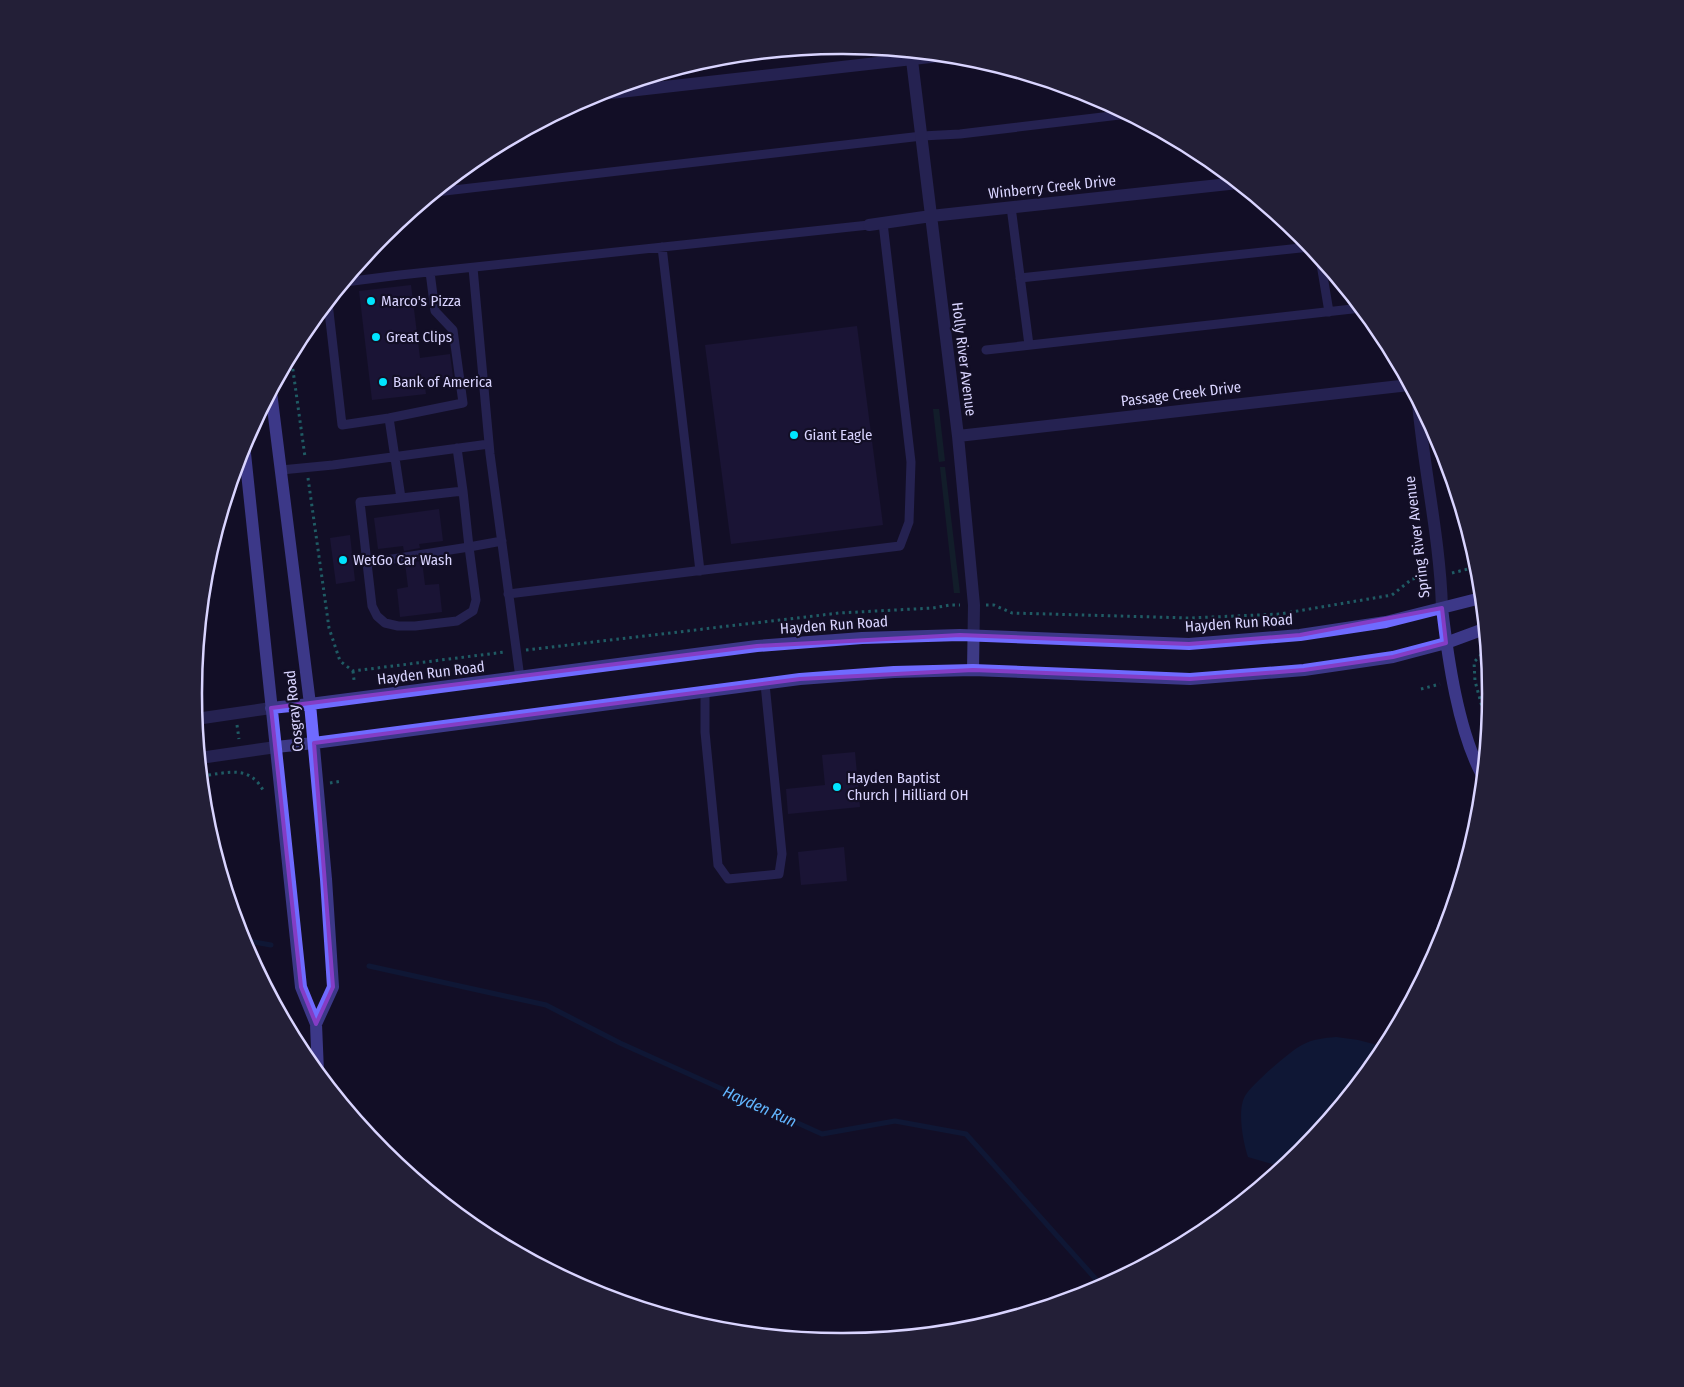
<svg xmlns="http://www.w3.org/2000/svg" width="1684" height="1387" font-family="'Fira Sans Condensed',sans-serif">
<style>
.green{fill:#12302f}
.water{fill:#0c2248}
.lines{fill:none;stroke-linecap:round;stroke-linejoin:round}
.stream{stroke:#0c2248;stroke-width:5}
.building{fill:#241b47}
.path{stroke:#2fb8b0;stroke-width:3;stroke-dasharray:2.5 4;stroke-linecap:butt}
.service{stroke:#3d3a85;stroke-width:9}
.minor{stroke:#3d3a85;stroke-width:12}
.tertiary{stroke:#3d3a85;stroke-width:12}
.secondary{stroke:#6f6bff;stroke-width:12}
.marked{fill:none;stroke:#843dc5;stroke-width:4;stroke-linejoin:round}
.poi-dot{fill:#00e5ff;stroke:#130f26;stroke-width:2}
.labels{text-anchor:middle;stroke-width:4.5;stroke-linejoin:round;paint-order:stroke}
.street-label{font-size:15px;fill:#d9d4ff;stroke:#130f26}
.poi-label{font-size:15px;fill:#d9d4ff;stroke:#130f26;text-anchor:start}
.water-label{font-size:16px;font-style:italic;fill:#62b6ff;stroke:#130f26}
.rim{fill:none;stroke:#d9d4ff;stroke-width:2.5}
</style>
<rect width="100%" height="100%" fill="#130f26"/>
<path class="green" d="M 933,409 L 939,409 L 945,461 L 939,462 Z
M 940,467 L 945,467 L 960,593 L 954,593 Z"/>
<path class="water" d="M 1336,1037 L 1358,1040 L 1385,1047 L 1381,1054 L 1300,1152 L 1286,1164 L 1272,1164 L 1248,1157 C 1243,1142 1237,1110 1245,1096 C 1251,1085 1290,1051 1302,1045 C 1313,1039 1324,1038 1336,1037 Z"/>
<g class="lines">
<path class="stream" d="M 242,940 L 271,945
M 369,966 L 546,1005 L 620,1043 L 822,1134 L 895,1121 L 966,1134 L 1102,1286"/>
</g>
<path class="building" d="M 411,285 L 420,358 L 450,354 L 453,377 L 424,381 L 426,394 L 372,400 L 359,291 Z
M 857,326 L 883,525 L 731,544 L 705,345 Z
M 439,509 L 443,541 L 419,544 L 420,548 L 404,551 L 403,546 L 378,549 L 374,518 Z
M 350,535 L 355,581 L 336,584 L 330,538 Z
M 422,561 L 425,585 L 439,584 L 442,612 L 400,617 L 397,589 L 408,587 L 405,563 Z
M 855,752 L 860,807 L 788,814 L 786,789 L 825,785 L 822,755 Z
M 844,847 L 847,881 L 801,885 L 798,852 Z"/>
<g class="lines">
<path class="path" d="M 291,356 L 305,457
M 308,478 L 329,628 L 340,661 L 353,671 L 505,652
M 1452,573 L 1468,569 L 1478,570
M 986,605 L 994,605 L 1012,613 L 1190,618 L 1280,614 L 1392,595 L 1412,579 L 1426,577
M 526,650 L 839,613 L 933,608 L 950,605 L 960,605
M 1486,650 L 1474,662 L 1475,681 L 1487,725
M 353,671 L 354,680
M 1421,689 L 1440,684
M 237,725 L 239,739
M 202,776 C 227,773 250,764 264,792
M 330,783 L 342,781"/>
<path class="service" d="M 436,192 L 922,136 L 960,134 L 1128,114
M 1011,207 L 1029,345
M 662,247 L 700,571
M 1320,258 L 1329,312
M 473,268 L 490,454 L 520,678
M 1020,278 L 1310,247
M 345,282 L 400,275 L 869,225
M 328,303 L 342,425 L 389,418 L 463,403 L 453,330 L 435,311 L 430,272
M 986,350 L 1361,308
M 389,418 L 401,498 L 463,491 L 469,547 L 502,541
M 457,448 L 463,491
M 281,470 L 333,465 L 489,444
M 469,547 L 476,600 L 473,611 L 457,621 L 415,626 L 398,626 L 385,623 L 377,616 L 372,606 L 367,563 Z
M 367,563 L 360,502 L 401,498
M 508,594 L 900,546 L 909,522 L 911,462 L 883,223
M 705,692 L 705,732 L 718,865 L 728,879 L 779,874 L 782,854 L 765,684"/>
<path class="minor" d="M 911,52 L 958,436 L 974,605 L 973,670
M 593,95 L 948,55
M 869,225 L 931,216 L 1238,183
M 1418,403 C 1424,471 1440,539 1442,608
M 958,436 L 1409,385"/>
<path class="tertiary" d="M 196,719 L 271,708
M 200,758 L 276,747 L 314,743"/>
<path class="secondary" d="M 271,392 L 310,704 L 326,879 L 333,987 L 316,1024
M 244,444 L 301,987 L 316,1024 L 318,1072
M 1442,608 C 1448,659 1458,730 1482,775
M 271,708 L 310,704 L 757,646 L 862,638 L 960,635 L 1189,644 L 1300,635 L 1386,622 L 1481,598
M 314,743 L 800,679 L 894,672 L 973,670 L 1190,679 L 1304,670 L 1393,657 L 1446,643 L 1484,629"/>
</g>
<path d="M0 0H1684V1387H0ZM 1442,608 L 1446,643 L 1393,657 L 1304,670 L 1190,679 L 973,670 L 800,679 L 314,743 L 333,987 L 316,1024 L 301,987 L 271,708 L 757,646 L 960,635 L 1189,644 L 1300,635 Z" fill="#130f26" fill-opacity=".55" fill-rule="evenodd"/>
<path class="marked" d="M 1442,608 L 1446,643 L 1393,657 L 1304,670 L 1190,679 L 973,670 L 800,679 L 314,743 L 333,987 L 316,1024 L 301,987 L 271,708 L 757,646 L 960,635 L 1189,644 L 1300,635 Z"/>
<g class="poi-dot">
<circle cx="371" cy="301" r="5"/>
<circle cx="376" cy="337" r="5"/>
<circle cx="383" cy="382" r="5"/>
<circle cx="794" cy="435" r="5"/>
<circle cx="343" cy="560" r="5"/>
<circle cx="837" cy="787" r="5"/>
</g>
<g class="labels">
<g class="street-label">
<text transform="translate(1052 187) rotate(-6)" y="5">Winberry Creek Drive</text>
<text transform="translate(964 359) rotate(83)" y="5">Holly River Avenue</text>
<text transform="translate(1181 394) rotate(-7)" y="5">Passage Creek Drive</text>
<text transform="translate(1417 537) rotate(-97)" y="5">Spring River Avenue</text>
<text transform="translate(1239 623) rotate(-4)" y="5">Hayden Run Road</text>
<text transform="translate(834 625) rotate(-4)" y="5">Hayden Run Road</text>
<text transform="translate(431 673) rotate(-7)" y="5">Hayden Run Road</text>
<text transform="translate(294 711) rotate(-96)" y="5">Cosgray Road</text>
</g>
<g class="poi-label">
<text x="381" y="306">Marco's Pizza</text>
<text x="386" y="342">Great Clips</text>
<text x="393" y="387">Bank of America</text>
<text x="804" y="440">Giant Eagle</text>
<text x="353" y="565">WetGo Car Wash</text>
<text x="847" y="783">Hayden Baptist<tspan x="847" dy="17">Church | Hilliard OH</tspan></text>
</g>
<g class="water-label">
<text transform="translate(760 1106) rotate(24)" y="6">Hayden Run</text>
</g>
</g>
<path d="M0 0H1684V1387H0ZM841 54H843A639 639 0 0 1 1482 693V694A639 639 0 0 1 843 1333H841A639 639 0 0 1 202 694V693A639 639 0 0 1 841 54Z" fill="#231f37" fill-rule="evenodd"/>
<path class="rim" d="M841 54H843A639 639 0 0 1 1482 693V694A639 639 0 0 1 843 1333H841A639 639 0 0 1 202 694V693A639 639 0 0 1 841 54Z"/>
</svg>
